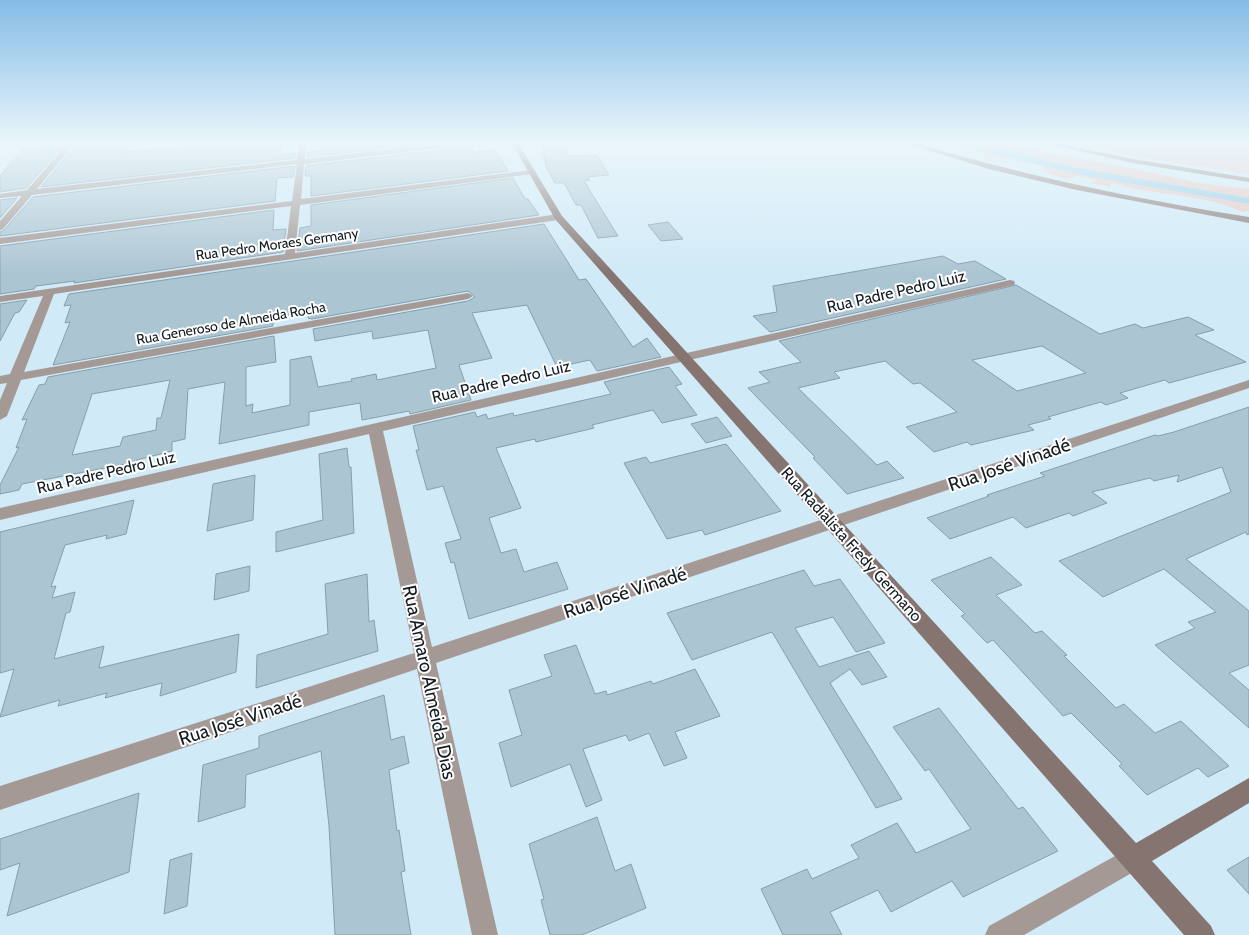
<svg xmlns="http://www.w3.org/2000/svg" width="1249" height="935" font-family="Cabin,sans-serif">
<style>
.green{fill:#eac4bc}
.water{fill:#8ec8e4}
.building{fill:#acc5d2;stroke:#879fac;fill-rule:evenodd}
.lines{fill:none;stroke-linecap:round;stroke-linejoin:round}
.street{fill:#a59996;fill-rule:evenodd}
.secondary{fill:#857470;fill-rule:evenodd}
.labels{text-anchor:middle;stroke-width:4;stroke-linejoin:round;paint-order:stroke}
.far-street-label{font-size:14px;fill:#131c21;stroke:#fff}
.street-label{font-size:16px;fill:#131c21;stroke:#fff}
.near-street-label{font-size:19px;fill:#131c21;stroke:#fff}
</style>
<rect width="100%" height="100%" fill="#d0eaf7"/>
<path class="green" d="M 944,143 C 958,143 1003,152 1013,160 L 984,157 L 984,154 Z
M 982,143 L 1009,143 L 1049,153 L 1155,173 L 1194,182 L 1249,189 L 1249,198 L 1073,167 Z
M 1071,143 L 1249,143 L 1249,174 L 1130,156 Z
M 1046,167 L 1249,204 L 1249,210 L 1243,212 C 1203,193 1155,196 1112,183 L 1110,187 L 1090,183 L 1096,180 L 1077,176 C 1067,182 1049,175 1041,168 Z"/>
<path class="water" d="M 958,143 L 982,143 L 1073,167 L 1249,198 L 1249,204 L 1087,176 L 1013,159 Z"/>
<path class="building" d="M 106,143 L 130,143 L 125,152 L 183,148 L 186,143 L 260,143 L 260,145 L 281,143 L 280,154 L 296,153 L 295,158 L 41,187 L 75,146 Z
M 359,143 L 430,143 L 307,157 L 307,152 L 320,151 L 320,148 Z
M 471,143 L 472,143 L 473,152 L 495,150 L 508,171 L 311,196 L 311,176 L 305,176 L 306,166 L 466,147 Z
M 542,143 L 561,143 L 563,148 L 567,148 L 568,156 L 597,155 L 609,175 L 587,177 L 590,180 L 584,181 L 618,236 L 598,238 L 581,205 L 576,205 L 564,183 L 555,183 L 546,167 Z
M 57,146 L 55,148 L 62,147 L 26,188 L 0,192 L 0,176 L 23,149 Z
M 295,166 L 293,177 L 277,178 L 275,201 L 0,236 L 0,232 L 4,230 L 33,197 Z
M 513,178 L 525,199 L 528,199 L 539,215 L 297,251 L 300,228 L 311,226 L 311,205 Z
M 17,198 L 0,218 L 0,200 Z
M 274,210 L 273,230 L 286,229 L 283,252 L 74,283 L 75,281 L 36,286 L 34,289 L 0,294 L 0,246 Z
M 668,222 L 683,239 L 661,241 L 648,225 Z
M 544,224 L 579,280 L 586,279 L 633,347 L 647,338 L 661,357 L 597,371 L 590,360 L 557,367 L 527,305 L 472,313 L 492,358 L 459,365 L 471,400 L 410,414 L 409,411 L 362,420 L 360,403 L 309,412 L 309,425 L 219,444 L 225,382 L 188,389 L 185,439 L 172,442 L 172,451 L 137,460 L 136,462 L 22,484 L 19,490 L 0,494 L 0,485 L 19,447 L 16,448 L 27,419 L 22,420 L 39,385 L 45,384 L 48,377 L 274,336 L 276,362 L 246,367 L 246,406 L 253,404 L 252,413 L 290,405 L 290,360 L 311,356 L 318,387 L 352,381 L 351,379 L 376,374 L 377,380 L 436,368 L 428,330 L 373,339 L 372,331 L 315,341 L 313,329 L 468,301 L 475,297 L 468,291 L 312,319 L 308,318 L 308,312 L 273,318 L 273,326 L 53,365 L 70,322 L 65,323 L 71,305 L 64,306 L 69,294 ZM 170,380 L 161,418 L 157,418 L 156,430 L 123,437 L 120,446 L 72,455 L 92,394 Z
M 943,256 L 958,264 L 975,261 L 1006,279 L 770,332 L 753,316 L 777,312 L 773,286 Z
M 1016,285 L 1100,334 L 1135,324 L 1143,328 L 1188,317 L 1214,330 L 1195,335 L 1246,362 L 1169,383 L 1165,380 L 1120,393 L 1128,398 L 1106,405 L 1101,402 L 1048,417 L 1051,419 L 1028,425 L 1034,430 L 971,445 L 967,442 L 934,452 L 906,427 L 957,412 L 920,383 L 913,384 L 885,361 L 834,372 L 840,378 L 798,388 L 877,465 L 887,461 L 904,478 L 847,494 L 813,458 L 815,457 L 748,388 L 770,382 L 759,372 L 801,362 L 779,341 ZM 1042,346 L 1086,373 L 1017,391 L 972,360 Z
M 27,300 L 19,312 L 15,313 L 0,341 L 0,304 Z
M 669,367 L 682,384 L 675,386 L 697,415 L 662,423 L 653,410 L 592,425 L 594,428 L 536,442 L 535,439 L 496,448 L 521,508 L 489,518 L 501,553 L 516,549 L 524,572 L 557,562 L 568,589 L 469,619 L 454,562 L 451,563 L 445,543 L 461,539 L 443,486 L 427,490 L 416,450 L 419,450 L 413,426 L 475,412 L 477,417 L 486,414 L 488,419 L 513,413 L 514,416 L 545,409 L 611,394 L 604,382 Z
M 1249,407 L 1249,534 L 1247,535 L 1246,532 L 1186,559 L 1249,611 L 1249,665 L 1229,673 L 1249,690 L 1249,728 L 1155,645 L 1195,628 L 1188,622 L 1216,612 L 1164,569 L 1103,597 L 1059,561 L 1231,492 L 1222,467 L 1177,482 L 1179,475 L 1154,481 L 1150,478 L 1092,492 L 1107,503 L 1073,516 L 1069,513 L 1026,528 L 1013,517 L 950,539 L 927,518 L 989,496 L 987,495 L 1045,476 L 1040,473 L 1155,435 L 1158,436 L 1174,432 Z
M 717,417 L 732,436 L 706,443 L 691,424 Z
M 726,444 L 781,511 L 705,535 L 702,530 L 667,539 L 624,463 L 646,457 L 650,463 Z
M 347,448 L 349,467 L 351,467 L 354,533 L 276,552 L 276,532 L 323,520 L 319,454 Z
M 255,475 L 253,520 L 207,531 L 213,484 Z
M 134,500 L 126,534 L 106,539 L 107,535 L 65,545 L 51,587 L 56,586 L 52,598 L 75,592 L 70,612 L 66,613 L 54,659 L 104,646 L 99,668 L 239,634 L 236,672 L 160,696 L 162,683 L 105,698 L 107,693 L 58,706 L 60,700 L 0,717 L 14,669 L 0,673 L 0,532 Z
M 991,557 L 1022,585 L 996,595 L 1035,633 L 1042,631 L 1067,655 L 1064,656 L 1116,708 L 1124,704 L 1155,733 L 1181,721 L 1229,766 L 1208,777 L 1198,768 L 1147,795 L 1119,766 L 1122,764 L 1071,713 L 1063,716 L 993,640 L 987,643 L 961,616 L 965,614 L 931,580 Z
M 250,566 L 249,591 L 214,600 L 216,574 Z
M 804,570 L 814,586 L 840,579 L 885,643 L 856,652 L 833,617 L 795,628 L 819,667 L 869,651 L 887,677 L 862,685 L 850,669 L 830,683 L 902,799 L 876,808 L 772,632 L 692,660 L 667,613 Z
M 367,574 L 369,622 L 374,620 L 378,651 L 256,688 L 257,655 L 328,634 L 325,584 Z
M 576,645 L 595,694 L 606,691 L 607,695 L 651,681 L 653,684 L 695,669 L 720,716 L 675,732 L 687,758 L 664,766 L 649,733 L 629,741 L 626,735 L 583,749 L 602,800 L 586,807 L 570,764 L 511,787 L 499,743 L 522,735 L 509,690 L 552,676 L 544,655 Z
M 384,695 L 391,740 L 404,736 L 409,763 L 389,770 L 397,831 L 399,830 L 405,871 L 401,872 L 411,935 L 335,935 L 329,826 L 321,751 L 246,775 L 245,807 L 198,822 L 203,765 L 259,748 L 259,736 Z
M 939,708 L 1018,809 L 1023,807 L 1058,851 L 963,897 L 952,881 L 891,912 L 878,890 L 830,912 L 842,935 L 783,935 L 761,889 L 807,869 L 812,879 L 859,858 L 851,845 L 897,823 L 916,853 L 971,829 L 929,769 L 925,771 L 893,727 Z
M 139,793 L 129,872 L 7,916 L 20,863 L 0,870 L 0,839 Z
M 597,817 L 615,871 L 631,864 L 646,908 L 582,935 L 550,935 L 541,900 L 544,899 L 529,844 Z
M 192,853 L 187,906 L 164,914 L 170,860 Z
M 1249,857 L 1249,894 L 1227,870 Z"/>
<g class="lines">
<path class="street" d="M 68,143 L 75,143 L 37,189 L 297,160 L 300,143 L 306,143 L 305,159 L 447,143 L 469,143 L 466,145 L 304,164 L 301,199 L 532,170 L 536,172 L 532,174 L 300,205 L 295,253 L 558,214 L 562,217 L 558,220 L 54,294 L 24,372 L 468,293 L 473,296 L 468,299 L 21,380 L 7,416 L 0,420 L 0,400 L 7,383 L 0,384 L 0,376 L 10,374 L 43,296 L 0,302 L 0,296 L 285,254 L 291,206 L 0,244 L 0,238 L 292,201 L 297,164 L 32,195 L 3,229 L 0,230 L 0,221 L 22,196 L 0,198 L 0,194 L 27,190 Z
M 1010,280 L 1014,281 L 1015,283 L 1014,285 L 383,431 L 432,647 L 1249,380 L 1249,388 L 436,663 L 498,935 L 472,935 L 417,669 L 0,810 L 0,786 L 414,653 L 369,434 L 0,520 L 0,508 Z
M 1133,846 L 1142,849 L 1145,858 L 1142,867 L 1024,935 L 985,935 L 989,926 Z"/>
<path class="secondary" d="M 512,143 L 518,143 L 562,216 L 1136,843 L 1249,778 L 1249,803 L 1152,861 L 1211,926 L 1215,935 L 1184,935 L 555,219 Z
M 905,143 L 916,143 C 1025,176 1136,199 1249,217 L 1249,223 L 1077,190 L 989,169 Z
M 1043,143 L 1056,143 L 1133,159 L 1249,178 L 1249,182 L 1133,163 Z"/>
</g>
<linearGradient id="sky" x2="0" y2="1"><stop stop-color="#84bce6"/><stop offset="0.52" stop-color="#eaf6fb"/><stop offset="1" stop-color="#eaf6fb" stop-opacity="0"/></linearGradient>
<rect width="1249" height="274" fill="url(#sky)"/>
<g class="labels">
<g class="far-street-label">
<text transform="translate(277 244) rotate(-8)" y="5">Rua Pedro Moraes Germany</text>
<text transform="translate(231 323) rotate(-10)" y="5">Rua Generoso de Almeida Rocha</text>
</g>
<g class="street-label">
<text transform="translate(896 291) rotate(-13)" y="6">Rua Padre Pedro Luiz</text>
<text transform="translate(501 381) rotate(-13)" y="6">Rua Padre Pedro Luiz</text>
<text transform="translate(106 472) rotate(-13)" y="6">Rua Padre Pedro Luiz</text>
<text transform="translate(852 544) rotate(48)" y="6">Rua Radialista Fredy Germano</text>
</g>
<g class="near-street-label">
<text transform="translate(1009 464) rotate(-19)" y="7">Rua José Vinadé</text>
<text transform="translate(625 592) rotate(-18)" y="7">Rua José Vinadé</text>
<text transform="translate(430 682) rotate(78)" y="7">Rua Amaro Almeida Dias</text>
<text transform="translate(240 719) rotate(-18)" y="7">Rua José Vinadé</text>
</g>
</g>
</svg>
